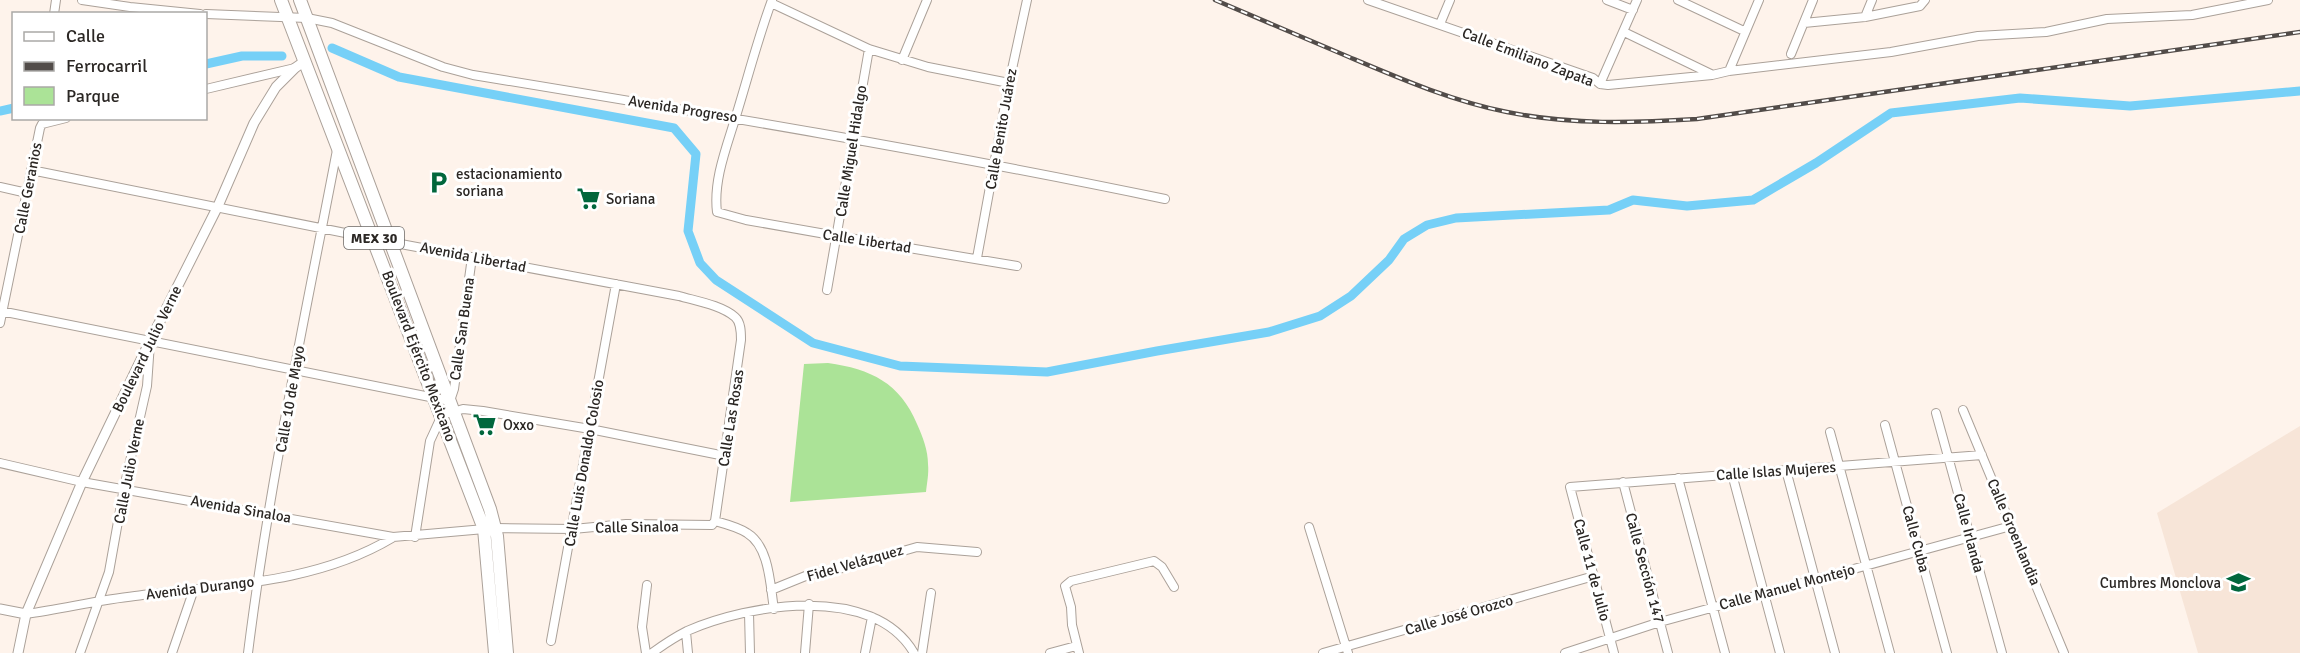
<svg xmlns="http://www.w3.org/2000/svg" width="2300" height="653" font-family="Signika,sans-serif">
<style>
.built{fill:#f7e5d8}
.green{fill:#abe397}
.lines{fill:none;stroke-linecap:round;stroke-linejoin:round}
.canal{stroke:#76d0f7;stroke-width:9}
.minor-casing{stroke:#aba199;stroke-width:10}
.tertiary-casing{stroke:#aba199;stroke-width:11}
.primary-casing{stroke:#aba199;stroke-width:14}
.minor{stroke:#fff;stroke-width:8}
.tertiary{stroke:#fff;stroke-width:9}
.primary{stroke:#fff;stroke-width:12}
.rail-casing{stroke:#524c49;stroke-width:4.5}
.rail{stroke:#fff;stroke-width:2;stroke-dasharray:7;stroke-linecap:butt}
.labels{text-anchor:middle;stroke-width:6;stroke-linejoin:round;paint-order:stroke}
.shield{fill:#fff;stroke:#6b6866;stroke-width:1.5}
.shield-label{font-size:14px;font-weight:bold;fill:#2b2724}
.street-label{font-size:15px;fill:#2b2724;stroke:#fff}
.poi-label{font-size:15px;fill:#2b2724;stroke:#fff;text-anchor:start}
</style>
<rect width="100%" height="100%" fill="#fef3eb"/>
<path class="built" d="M 2300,426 L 2300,653 L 2198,653 L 2157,513 Z"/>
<path class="green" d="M 828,363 C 871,369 900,383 917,424 C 923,437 928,451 928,464 C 929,473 927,483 926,492 L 790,502 L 804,364 Z"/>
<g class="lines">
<path class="canal" d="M 332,48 L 399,77 L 674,128 L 696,154 L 688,231 L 700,263 L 716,280 L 813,343 L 900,366 L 1047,372 L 1157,351 L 1269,332 L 1320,316 L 1351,296 L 1389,260 L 1404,239 L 1427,225 L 1456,218 L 1609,210 L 1633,200 L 1687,206 L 1753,200 L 1816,163 L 1891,113 L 2020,98 L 2130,106 L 2300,91
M 206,64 L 242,56 L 282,56
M 0,111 L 14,108"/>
<defs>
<path id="minor" d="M 82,0 L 130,7 L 200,14
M 772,0 C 758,38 748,77 736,116 C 727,146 713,180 717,212 L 746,220 L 837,236 L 1017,266
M 1368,0 L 1593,78 L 1600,84 L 1608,85 L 1712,75 L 1729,71 L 1891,52 L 1978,36 L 2046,32 L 2107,19 L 2192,15 L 2268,0
M 1607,0 L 1633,10
M 1678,0 L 1744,31
M 771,3 L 869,49 L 928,67 L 1009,83
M 54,14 L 56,0
M 206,14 L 307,18 L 332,23 L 443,67 L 473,75 C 704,113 935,151 1165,199
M 1865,17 L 1872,0
M 1804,23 L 1865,17 L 1920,6 L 1925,0
M 1440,24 L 1450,0
M 1624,32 L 1711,74
M 1791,54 L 1813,0
M 902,60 L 927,0
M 1729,71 L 1759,0
M 1600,84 L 1637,0
M 206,89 L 295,68
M 31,170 L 390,242 L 679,296 C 696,301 721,305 735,317 C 741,322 741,332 741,340 L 715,521
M 0,187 L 27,193
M 977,258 L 1009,83 L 1027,0
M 827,290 L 869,49
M 0,311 L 450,401 L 454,389 L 472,257
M 0,323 L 40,128 L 42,124 L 66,118
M 1963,410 L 2064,653
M 1936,413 L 2002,653
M 1885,425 L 1947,653
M 1830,432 L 1890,653
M 0,463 L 82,482 L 393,537 L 496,528 L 573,529 L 626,524 L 712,525 L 715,521
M 1786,470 L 1835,653
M 1732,474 L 1780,653
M 1678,478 L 1725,653
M 1623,482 L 1668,653
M 715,521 C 726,524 738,527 747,533 C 770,547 770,586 774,609
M 1309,527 L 1348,653
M 415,537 L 430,441 L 442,415 L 463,409 L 483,411 L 590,429 L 725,456
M 771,590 L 808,575 L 847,567 L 917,547 L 977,552
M 749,613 L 750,653
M 26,614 C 63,609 98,600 135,596 C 222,585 315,584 392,538
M 686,632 L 688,653
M 551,641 L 616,284
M 80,653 L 109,572 L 124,488 L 147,386 L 150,343
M 172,653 L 194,589
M 248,653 C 269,484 305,317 337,150
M 646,653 L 642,627 L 647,585
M 652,653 C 663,645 675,637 687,631 C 749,604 873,583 914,653
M 805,653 L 809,604
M 865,653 L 872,617
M 922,653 L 931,593
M 1050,653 L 1076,646
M 1079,653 L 1072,625 L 1071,607 L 1065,586 L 1071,581 L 1154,561 L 1162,567 L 1174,587
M 1323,653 L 1594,576
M 1565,653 L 1660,622 L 2011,526
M 1614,653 L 1570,487 L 1982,455"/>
<path id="tertiary" d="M 0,609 L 26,614
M 18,653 L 26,614 L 82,482 L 150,341 L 218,206 L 254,123 L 276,87 L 295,68 L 305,61"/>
<path id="primary" d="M 281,0 L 484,529 L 495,653
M 300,0 L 490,509 L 497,536 L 507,653"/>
</defs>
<use href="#minor" class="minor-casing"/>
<use href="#tertiary" class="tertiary-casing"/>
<use href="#primary" class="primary-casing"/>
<use href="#minor" class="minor"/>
<use href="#tertiary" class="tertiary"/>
<use href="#primary" class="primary"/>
<defs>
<path id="rail" d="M 1215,0 C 1260,19 1304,38 1349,57 C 1401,79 1452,101 1507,112 C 1571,125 1633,123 1697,119 L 2300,32"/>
</defs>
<use href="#rail" class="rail-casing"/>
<use href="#rail" class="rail"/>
</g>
<defs>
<symbol id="parking-bare" viewBox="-9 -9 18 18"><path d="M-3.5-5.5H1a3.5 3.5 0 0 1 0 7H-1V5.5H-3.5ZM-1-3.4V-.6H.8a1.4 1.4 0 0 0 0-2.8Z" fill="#01673d" stroke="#fff" stroke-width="2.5" paint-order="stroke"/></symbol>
<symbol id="supermarket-bare" viewBox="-9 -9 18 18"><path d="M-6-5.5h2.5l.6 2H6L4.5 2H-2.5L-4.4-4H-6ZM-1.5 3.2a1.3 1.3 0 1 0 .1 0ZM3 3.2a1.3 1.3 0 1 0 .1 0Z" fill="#01673d" stroke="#fff" stroke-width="2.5" paint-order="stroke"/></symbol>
<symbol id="school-bare" viewBox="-9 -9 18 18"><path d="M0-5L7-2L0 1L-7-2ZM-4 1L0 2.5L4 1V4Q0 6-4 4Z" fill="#01673d" stroke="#fff" stroke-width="2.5" paint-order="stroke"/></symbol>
</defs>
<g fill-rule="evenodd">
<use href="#parking-bare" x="422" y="166" width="33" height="33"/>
<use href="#supermarket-bare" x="572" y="182" width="33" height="33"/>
<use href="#supermarket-bare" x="468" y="408" width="33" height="33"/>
<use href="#school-bare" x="2222" y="566" width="33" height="33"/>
</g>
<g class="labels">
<rect class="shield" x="344" y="227" width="60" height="22" rx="4.5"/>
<g class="shield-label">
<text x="374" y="243">MEX 30</text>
</g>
<g class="street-label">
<text transform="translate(1528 57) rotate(21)" y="5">Calle Emiliano Zapata</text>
<text transform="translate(683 109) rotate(9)" y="5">Avenida Progreso</text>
<text transform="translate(1001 129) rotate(-80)" y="5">Calle Benito Juárez</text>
<text transform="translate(851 151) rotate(-81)" y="5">Calle Miguel Hidalgo</text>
<text transform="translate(28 188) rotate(-79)" y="5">Calle Geranios</text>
<text transform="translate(867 241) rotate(9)" y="5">Calle Libertad</text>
<text transform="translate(473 257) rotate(11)" y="5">Avenida Libertad</text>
<text transform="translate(462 329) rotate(-82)" y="5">Calle San Buena</text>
<text transform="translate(147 349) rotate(-64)" y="5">Boulevard Julio Verne</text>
<text transform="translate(419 356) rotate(69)" y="5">Boulevard Ejército Mexicano</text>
<text transform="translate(290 399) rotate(-80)" y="5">Calle 10 de Mayo</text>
<text transform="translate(731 418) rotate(-81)" y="5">Calle Las Rosas</text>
<text transform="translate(584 463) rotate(-80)" y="5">Calle Luis Donaldo Colosio</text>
<text transform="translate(129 471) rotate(-79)" y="5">Calle Julio Verne</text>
<text transform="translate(1776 471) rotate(-4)" y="5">Calle Islas Mujeres</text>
<text transform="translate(241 509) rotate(10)" y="5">Avenida Sinaloa</text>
<text transform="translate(637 527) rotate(-1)" y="5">Calle Sinaloa</text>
<text transform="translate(2014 532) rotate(67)" y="5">Calle Groenlandia</text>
<text transform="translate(1969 533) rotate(75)" y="5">Calle Irlanda</text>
<text transform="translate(1916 539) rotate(75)" y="5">Calle Cuba</text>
<text transform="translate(855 563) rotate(-16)" y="5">Fidel Velázquez</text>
<text transform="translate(1645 568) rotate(75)" y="5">Calle Sección 147</text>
<text transform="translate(1592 570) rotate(75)" y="5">Calle 11 de Julio</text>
<text transform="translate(1787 587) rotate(-15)" y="5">Calle Manuel Montejo</text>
<text transform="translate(200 588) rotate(-7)" y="5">Avenida Durango</text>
<text transform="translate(1459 615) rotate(-16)" y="5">Calle José Orozco</text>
</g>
<g class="poi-label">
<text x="456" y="179">estacionamiento<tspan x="456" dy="17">soriana</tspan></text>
<text x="606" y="204">Soriana</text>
<text x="503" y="430">Oxxo</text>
<text x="2221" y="588" text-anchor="end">Cumbres Monclova</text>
</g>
</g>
<rect x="12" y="12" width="195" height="108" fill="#ffffff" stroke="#aaa9a7" stroke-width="1.5"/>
<rect x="24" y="32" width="30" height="9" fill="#ffffff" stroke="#aaa9a7" stroke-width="1.5"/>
<text x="66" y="42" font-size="18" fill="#2b2724">Calle</text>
<rect x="24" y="62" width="30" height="9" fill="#524c49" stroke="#aaa9a7" stroke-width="1.5"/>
<text x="66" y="72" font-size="18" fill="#2b2724">Ferrocarril</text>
<rect x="24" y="87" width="30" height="18" fill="#abe397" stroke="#aaa9a7" stroke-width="1.5"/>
<text x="66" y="102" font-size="18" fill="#2b2724">Parque</text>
</svg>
